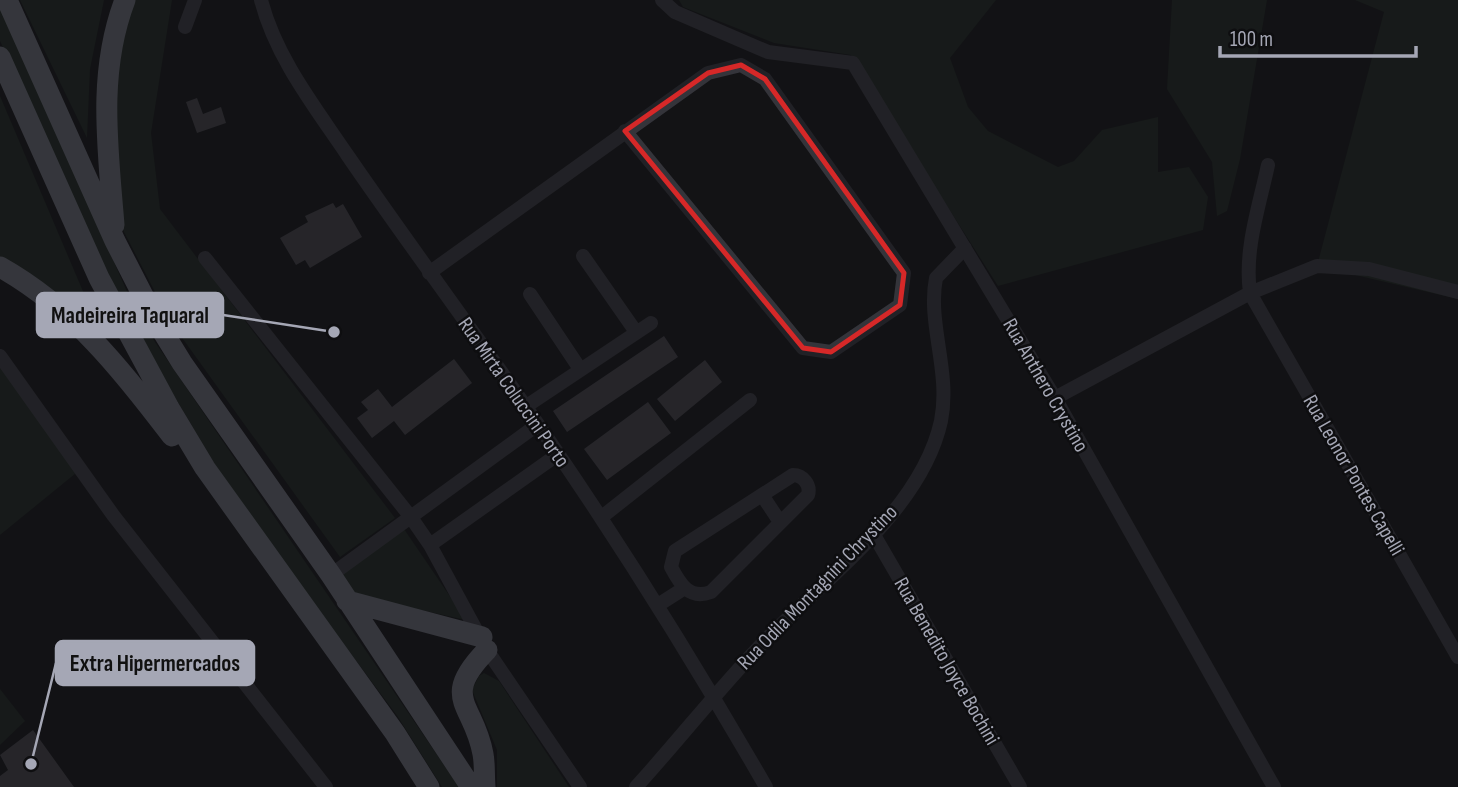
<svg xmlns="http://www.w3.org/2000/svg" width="1458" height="787" font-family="'Sofia Sans Condensed',sans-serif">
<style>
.green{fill:#1d251f}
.building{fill:#3e3d42}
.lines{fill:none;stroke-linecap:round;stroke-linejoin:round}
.minor{stroke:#34343a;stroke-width:14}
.highway{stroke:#60626b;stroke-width:21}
.marked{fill:none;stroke:#d62828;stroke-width:5;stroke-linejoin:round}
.labels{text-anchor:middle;stroke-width:5;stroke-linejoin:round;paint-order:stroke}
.street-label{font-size:21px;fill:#a5a7b5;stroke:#0e0e10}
.leader{fill:none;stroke:#a5a7b5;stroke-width:2.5}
.callout-dot{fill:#a5a7b5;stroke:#0e0e10;stroke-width:2.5}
.callout{fill:#a5a7b5;stroke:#a5a7b5;stroke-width:2.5}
.callout-label{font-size:23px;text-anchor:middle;font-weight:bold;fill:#111}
</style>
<rect width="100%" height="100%" fill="#131315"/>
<path class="green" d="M 20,0 L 104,0 L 90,69 L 87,138 Z
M 133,0 L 172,0 L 151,133 L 160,209 L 395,518 L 340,557 L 170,321 L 122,228 L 112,144 L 115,49 Z
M 679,0 L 996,0 L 950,58 L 968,107 L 988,131 L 1058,167 L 1074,161 L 1102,130 L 1158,117 L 1158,172 L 1189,167 L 1208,197 L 1203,230 L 998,286 L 851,55 L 774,43 L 683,7 Z
M 1172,0 L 1267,0 L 1240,159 L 1227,211 L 1217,216 L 1212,162 L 1167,89 Z
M 1355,0 L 1458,0 L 1458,299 L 1317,266 L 1384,12 Z
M 0,6 L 129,296 L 155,342 L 459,787 L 442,787 L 398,717 L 235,498 L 128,319 L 0,41 Z
M 0,96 L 102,336 L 0,257 Z
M 0,363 L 81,469 L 0,535 Z
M 404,529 L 466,620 L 357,596 L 339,575 Z
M 484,673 L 499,681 L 569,787 L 497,787 L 497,750 L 472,690 L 479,676 Z
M 0,689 L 25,721 L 0,745 Z"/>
<path class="building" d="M 197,98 L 203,114 L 221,107 L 226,123 L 197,133 L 186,102 Z
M 333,203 L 336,208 L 343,204 L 362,237 L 310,268 L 305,260 L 296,265 L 280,238 L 308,222 L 305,216 Z
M 664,336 L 678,357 L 567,432 L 553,411 Z
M 454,359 L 472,383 L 405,435 L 394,421 L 372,438 L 357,418 L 368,410 L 361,402 L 378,389 L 392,407 Z
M 705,360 L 722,382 L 675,421 L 657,399 Z
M 648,402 L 671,433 L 607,480 L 584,449 Z
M 33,730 L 74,787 L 0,787 L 0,776 L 8,770 L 0,755 Z"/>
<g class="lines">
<path class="minor" d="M 261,0 C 276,58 315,107 348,156 C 396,226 446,294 495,363 C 593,500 682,641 766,787
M 662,0 L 675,12 L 768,52 L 853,63 L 1055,398 L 1274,787
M 185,27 L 195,0
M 1268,165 C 1259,207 1244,250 1250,293 L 1458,657
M 583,256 L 636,332
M 205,258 L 410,516 L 430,545 L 487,650 L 580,787
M 429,273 L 708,73 L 741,65 L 765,79 L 904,273 L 900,305 L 831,352 L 803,348 L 625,131
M 530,294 L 580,369
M 0,356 L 113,515 L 326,787
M 1055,398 L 1250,293 L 1317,266 L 1369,269 L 1458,292
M 525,407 L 651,323
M 793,475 C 803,475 811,485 808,495 L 711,592 C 689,600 680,584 671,567 L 675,551 Z
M 762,495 L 780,522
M 603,516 L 750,400
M 874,535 L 1020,787
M 430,545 L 557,455
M 331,575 L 537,425
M 658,605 L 683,589
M 636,787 C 678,741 716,692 759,647 C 820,582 921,512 941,421 C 951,372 927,323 936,278 L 965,248"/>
<path class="highway" d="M 7,0 L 115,241 L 155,319 L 182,363 L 331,575 L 471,787
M 0,57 L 99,278 L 169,408 L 205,468 L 395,733 L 429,787
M 114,225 C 108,149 97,73 125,0
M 0,267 C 73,308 122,370 172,436
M 347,601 L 482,637
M 485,787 C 484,776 485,764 483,754 C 474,703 439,699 487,650"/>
</g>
<path d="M0 0H1458V787H0ZM 741,65 L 765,79 L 904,273 L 900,305 L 831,352 L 803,348 L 625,131 L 708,73 Z" fill="#131315" fill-opacity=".55" fill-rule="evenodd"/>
<path class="marked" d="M 741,65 L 765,79 L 904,273 L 900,305 L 831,352 L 803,348 L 625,131 L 708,73 Z"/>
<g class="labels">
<g class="street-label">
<text transform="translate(1046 385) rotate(60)" y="7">Rua Anthero Crystino</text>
<text transform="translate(514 392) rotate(55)" y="7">Rua Mirta Coluccini Porto</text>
<text transform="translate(1354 475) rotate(60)" y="7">Rua Leonor Pontes Capelli</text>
<text transform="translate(817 587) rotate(-46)" y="7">Rua Odila Montagnini Chrystino</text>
<text transform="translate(947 661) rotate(60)" y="7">Rua Benedito Joyce Bochini</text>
</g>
</g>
<path class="leader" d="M334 332L223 315M31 764L56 663"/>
<g class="callout-dot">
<circle cx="334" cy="332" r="7"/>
<circle cx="31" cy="764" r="7"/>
</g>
<g class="callout">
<rect x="37" y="293" width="186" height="44" rx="7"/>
<rect x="56" y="641" width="198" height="44" rx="7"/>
</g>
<g class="callout-label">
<text x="130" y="323">Madeireira Taquaral</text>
<text x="155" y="671">Extra Hipermercados</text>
</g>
<path d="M1220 46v10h196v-10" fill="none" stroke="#a5a7b5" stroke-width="3.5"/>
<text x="1230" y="46" font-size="21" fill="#a5a7b5" stroke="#0e0e10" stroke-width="5" paint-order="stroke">100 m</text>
</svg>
